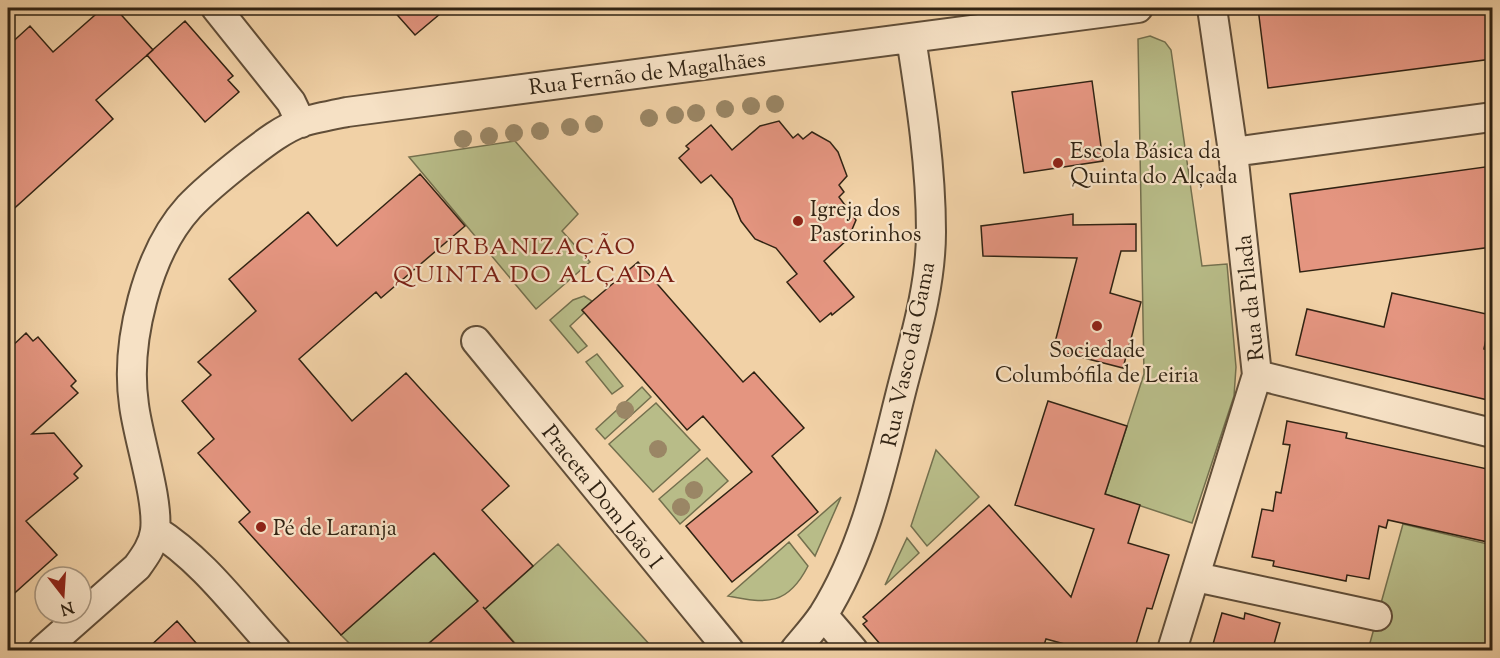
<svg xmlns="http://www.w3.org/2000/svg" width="1500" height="658" font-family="'Sorts Mill Goudy',serif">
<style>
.green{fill:#b8bc88;stroke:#74704e;stroke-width:1.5}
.building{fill:#e49580;stroke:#312313;stroke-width:1.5}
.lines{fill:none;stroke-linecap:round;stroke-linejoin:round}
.minor-casing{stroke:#614e38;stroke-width:32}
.minor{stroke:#f6e1c5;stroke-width:28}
.tree{fill:#9a8665}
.poi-dot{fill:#8f2418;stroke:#f6e1c5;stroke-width:2}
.labels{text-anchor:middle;stroke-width:4.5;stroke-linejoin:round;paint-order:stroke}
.street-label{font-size:22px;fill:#312313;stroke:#f6e1c5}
.poi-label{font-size:22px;fill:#312313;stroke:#f6e1c5;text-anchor:start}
.neighbourhood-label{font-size:24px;letter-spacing:1.5px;fill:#7a1f14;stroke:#f6e1c5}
</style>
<rect width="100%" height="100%" fill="#f1d1a6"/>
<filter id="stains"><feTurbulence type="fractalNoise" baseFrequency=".00333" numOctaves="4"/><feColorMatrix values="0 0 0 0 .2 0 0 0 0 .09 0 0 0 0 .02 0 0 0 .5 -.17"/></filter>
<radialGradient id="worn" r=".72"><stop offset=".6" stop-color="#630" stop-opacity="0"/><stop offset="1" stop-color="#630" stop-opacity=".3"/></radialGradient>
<path class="green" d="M 1150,36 L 1165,42 L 1171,50 L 1202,266 L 1227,264 L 1236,367 L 1234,396 L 1192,523 L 1105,494 L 1144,374 L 1138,39 Z
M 515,141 L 578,214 L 562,231 L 590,262 L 536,309 L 409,157 Z
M 584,296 L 592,301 L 582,310 L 584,313 L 570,326 L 587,346 L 578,353 L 550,320 L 573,300 Z
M 597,354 L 623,386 L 612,394 L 586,362 Z
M 642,387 L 651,397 L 605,439 L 596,429 Z
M 656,403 L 700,450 L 653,492 L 609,444 Z
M 936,450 L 979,497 L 927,546 L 911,526 Z
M 707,458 L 728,481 L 680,524 L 659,499 Z
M 841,497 L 815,556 L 798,535 Z
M 1403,524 L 1492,545 L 1492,650 L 1368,650 Z
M 907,538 L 919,553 L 885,585 Z
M 789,542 L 808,566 C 788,605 768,604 728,596 Z
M 558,544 L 650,645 L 644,650 L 521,650 L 485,609 Z
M 434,553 L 478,601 L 423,648 L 425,650 L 356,650 L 341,635 Z"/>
<path class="building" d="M 103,8 L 115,8 L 153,50 L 96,100 L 113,119 L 8,214 L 8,46 L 30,26 L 53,52 Z
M 391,8 L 447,8 L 415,35 Z
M 1258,8 L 1492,8 L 1492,59 L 1268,88 Z
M 185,21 L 233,76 L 228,80 L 239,92 L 205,122 L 147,55 Z
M 1092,81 L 1103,161 L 1024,173 L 1012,92 Z
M 779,121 L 793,138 L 798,134 L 803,139 L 812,132 L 830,142 L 838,152 L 847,176 L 839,185 L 844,192 L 839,197 L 856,220 L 848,239 L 824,261 L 854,297 L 832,315 L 831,313 L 820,322 L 787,282 L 797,274 L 776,248 L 755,239 L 741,221 L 732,199 L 711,175 L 701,183 L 679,158 L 689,149 L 686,146 L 711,125 L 732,150 L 760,126 Z
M 1492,166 L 1492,247 L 1300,272 L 1290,194 Z
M 420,174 L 465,226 L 381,298 L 376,292 L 299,359 L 352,421 L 406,373 L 509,486 L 482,510 L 533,566 L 485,609 L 483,607 L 521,651 L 420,651 L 478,601 L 434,553 L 341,635 L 239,522 L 250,512 L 198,453 L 214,439 L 182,401 L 211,375 L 198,362 L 256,311 L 229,279 L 308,212 L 337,246 Z
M 1073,214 L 1073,225 L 1136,224 L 1136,251 L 1121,251 L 1110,293 L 1141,302 L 1123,368 L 1053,350 L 1077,258 L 983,256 L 981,226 Z
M 638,262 L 743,382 L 754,372 L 804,428 L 772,456 L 818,512 L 732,582 L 686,526 L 752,472 L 703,416 L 687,430 L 582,310 Z
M 1392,293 L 1491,315 L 1484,349 L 1492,351 L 1492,401 L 1296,355 L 1307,309 L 1384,327 Z
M 26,333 L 33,341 L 38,337 L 76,381 L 71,386 L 78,393 L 32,434 L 54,433 L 82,466 L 74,474 L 78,478 L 26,521 L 57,555 L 8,599 L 8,350 Z
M 1048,401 L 1127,426 L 1105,494 L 1140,505 L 1128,543 L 1169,555 L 1152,609 L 1147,608 L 1134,651 L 1090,651 L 1046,639 L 1042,651 L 886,651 L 863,624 L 867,621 L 863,617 L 989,505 L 1071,597 L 1094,529 L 1015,505 Z
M 1287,421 L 1347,433 L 1346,438 L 1492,470 L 1492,543 L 1388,520 L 1386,528 L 1379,526 L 1369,579 L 1347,575 L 1346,581 L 1273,566 L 1274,561 L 1252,557 L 1262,509 L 1273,511 L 1276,492 L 1281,493 L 1290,445 L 1283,444 Z
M 1222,613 L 1244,619 L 1245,613 L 1280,623 L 1272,651 L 1211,651 Z
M 177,621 L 203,651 L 145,651 Z"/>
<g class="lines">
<defs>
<path id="minor" d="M 216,8 L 291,102 L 301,123
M 1233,152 L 1492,117
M 476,341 L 729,650
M 1257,375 L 1492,433
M 155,530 C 203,560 238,609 276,650
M 1196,577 L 1377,616
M 823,615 L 853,650
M 43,650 L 137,567 C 145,556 153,545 155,531 C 159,500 138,438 134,405 C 125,343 147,253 189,207 C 206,189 225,174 244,159 C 261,146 282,129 302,122 C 316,118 332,115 347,112 L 1138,8
M 795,650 C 804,639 815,627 823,615 C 867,545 883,462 903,384 C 916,334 931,284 931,232 C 931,167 921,102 911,38
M 1172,650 L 1257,375 L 1233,152 L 1212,8"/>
</defs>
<use href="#minor" class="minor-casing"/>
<use href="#minor" class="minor"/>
</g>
<g class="tree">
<circle cx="775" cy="104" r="9"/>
<circle cx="751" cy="106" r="9"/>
<circle cx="725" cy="109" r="9"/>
<circle cx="696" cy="113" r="9"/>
<circle cx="675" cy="115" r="9"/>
<circle cx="649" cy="118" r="9"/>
<circle cx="594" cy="124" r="9"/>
<circle cx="570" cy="127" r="9"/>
<circle cx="540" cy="131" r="9"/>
<circle cx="514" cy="133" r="9"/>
<circle cx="489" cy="136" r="9"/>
<circle cx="463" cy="139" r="9"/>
<circle cx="625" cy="410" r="9"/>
<circle cx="658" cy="449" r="9"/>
<circle cx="694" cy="490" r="9"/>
<circle cx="681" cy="507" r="9"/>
</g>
<g class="poi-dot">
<circle cx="1058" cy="163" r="6"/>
<circle cx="798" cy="221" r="6"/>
<circle cx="1097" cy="326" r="6"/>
<circle cx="261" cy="527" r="6"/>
</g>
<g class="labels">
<g class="street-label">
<text transform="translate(647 72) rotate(-7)" y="8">Rua Fernão de Magalhães</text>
<text transform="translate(1249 298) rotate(-96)" y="8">Rua da Pilada</text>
<text transform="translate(907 354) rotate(-78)" y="8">Rua Vasco da Gama</text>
<text transform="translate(603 496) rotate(51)" y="8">Praceta Dom João I</text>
</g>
<g class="poi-label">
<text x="1070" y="158">Escola Básica da<tspan x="1070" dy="25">Quinta do Alçada</tspan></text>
<text x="810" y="216">Igreja dos<tspan x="810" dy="25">Pastorinhos</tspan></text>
<text x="1097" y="357" text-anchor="middle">Sociedade<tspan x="1097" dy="25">Columbófila de Leiria</tspan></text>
<text x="273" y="535">Pé de Laranja</text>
</g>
<g class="neighbourhood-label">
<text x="535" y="254">URBANIZAÇÃO<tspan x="535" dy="28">QUINTA DO ALÇADA</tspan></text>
</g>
</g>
<rect width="1500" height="658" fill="none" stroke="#f1d1a6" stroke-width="30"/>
<rect x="9" y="9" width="1482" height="640" fill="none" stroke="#312313" stroke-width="3"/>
<rect x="15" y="15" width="1470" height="628" fill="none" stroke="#312313" stroke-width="1.5"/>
<g transform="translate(63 595) rotate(163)"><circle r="28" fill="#f6e1c5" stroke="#a7957e" stroke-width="1.5"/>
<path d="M0-4.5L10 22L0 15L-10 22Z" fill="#8f2418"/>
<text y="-9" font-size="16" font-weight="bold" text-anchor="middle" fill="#312313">N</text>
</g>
<rect width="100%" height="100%" filter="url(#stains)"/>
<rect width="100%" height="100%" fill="url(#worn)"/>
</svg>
